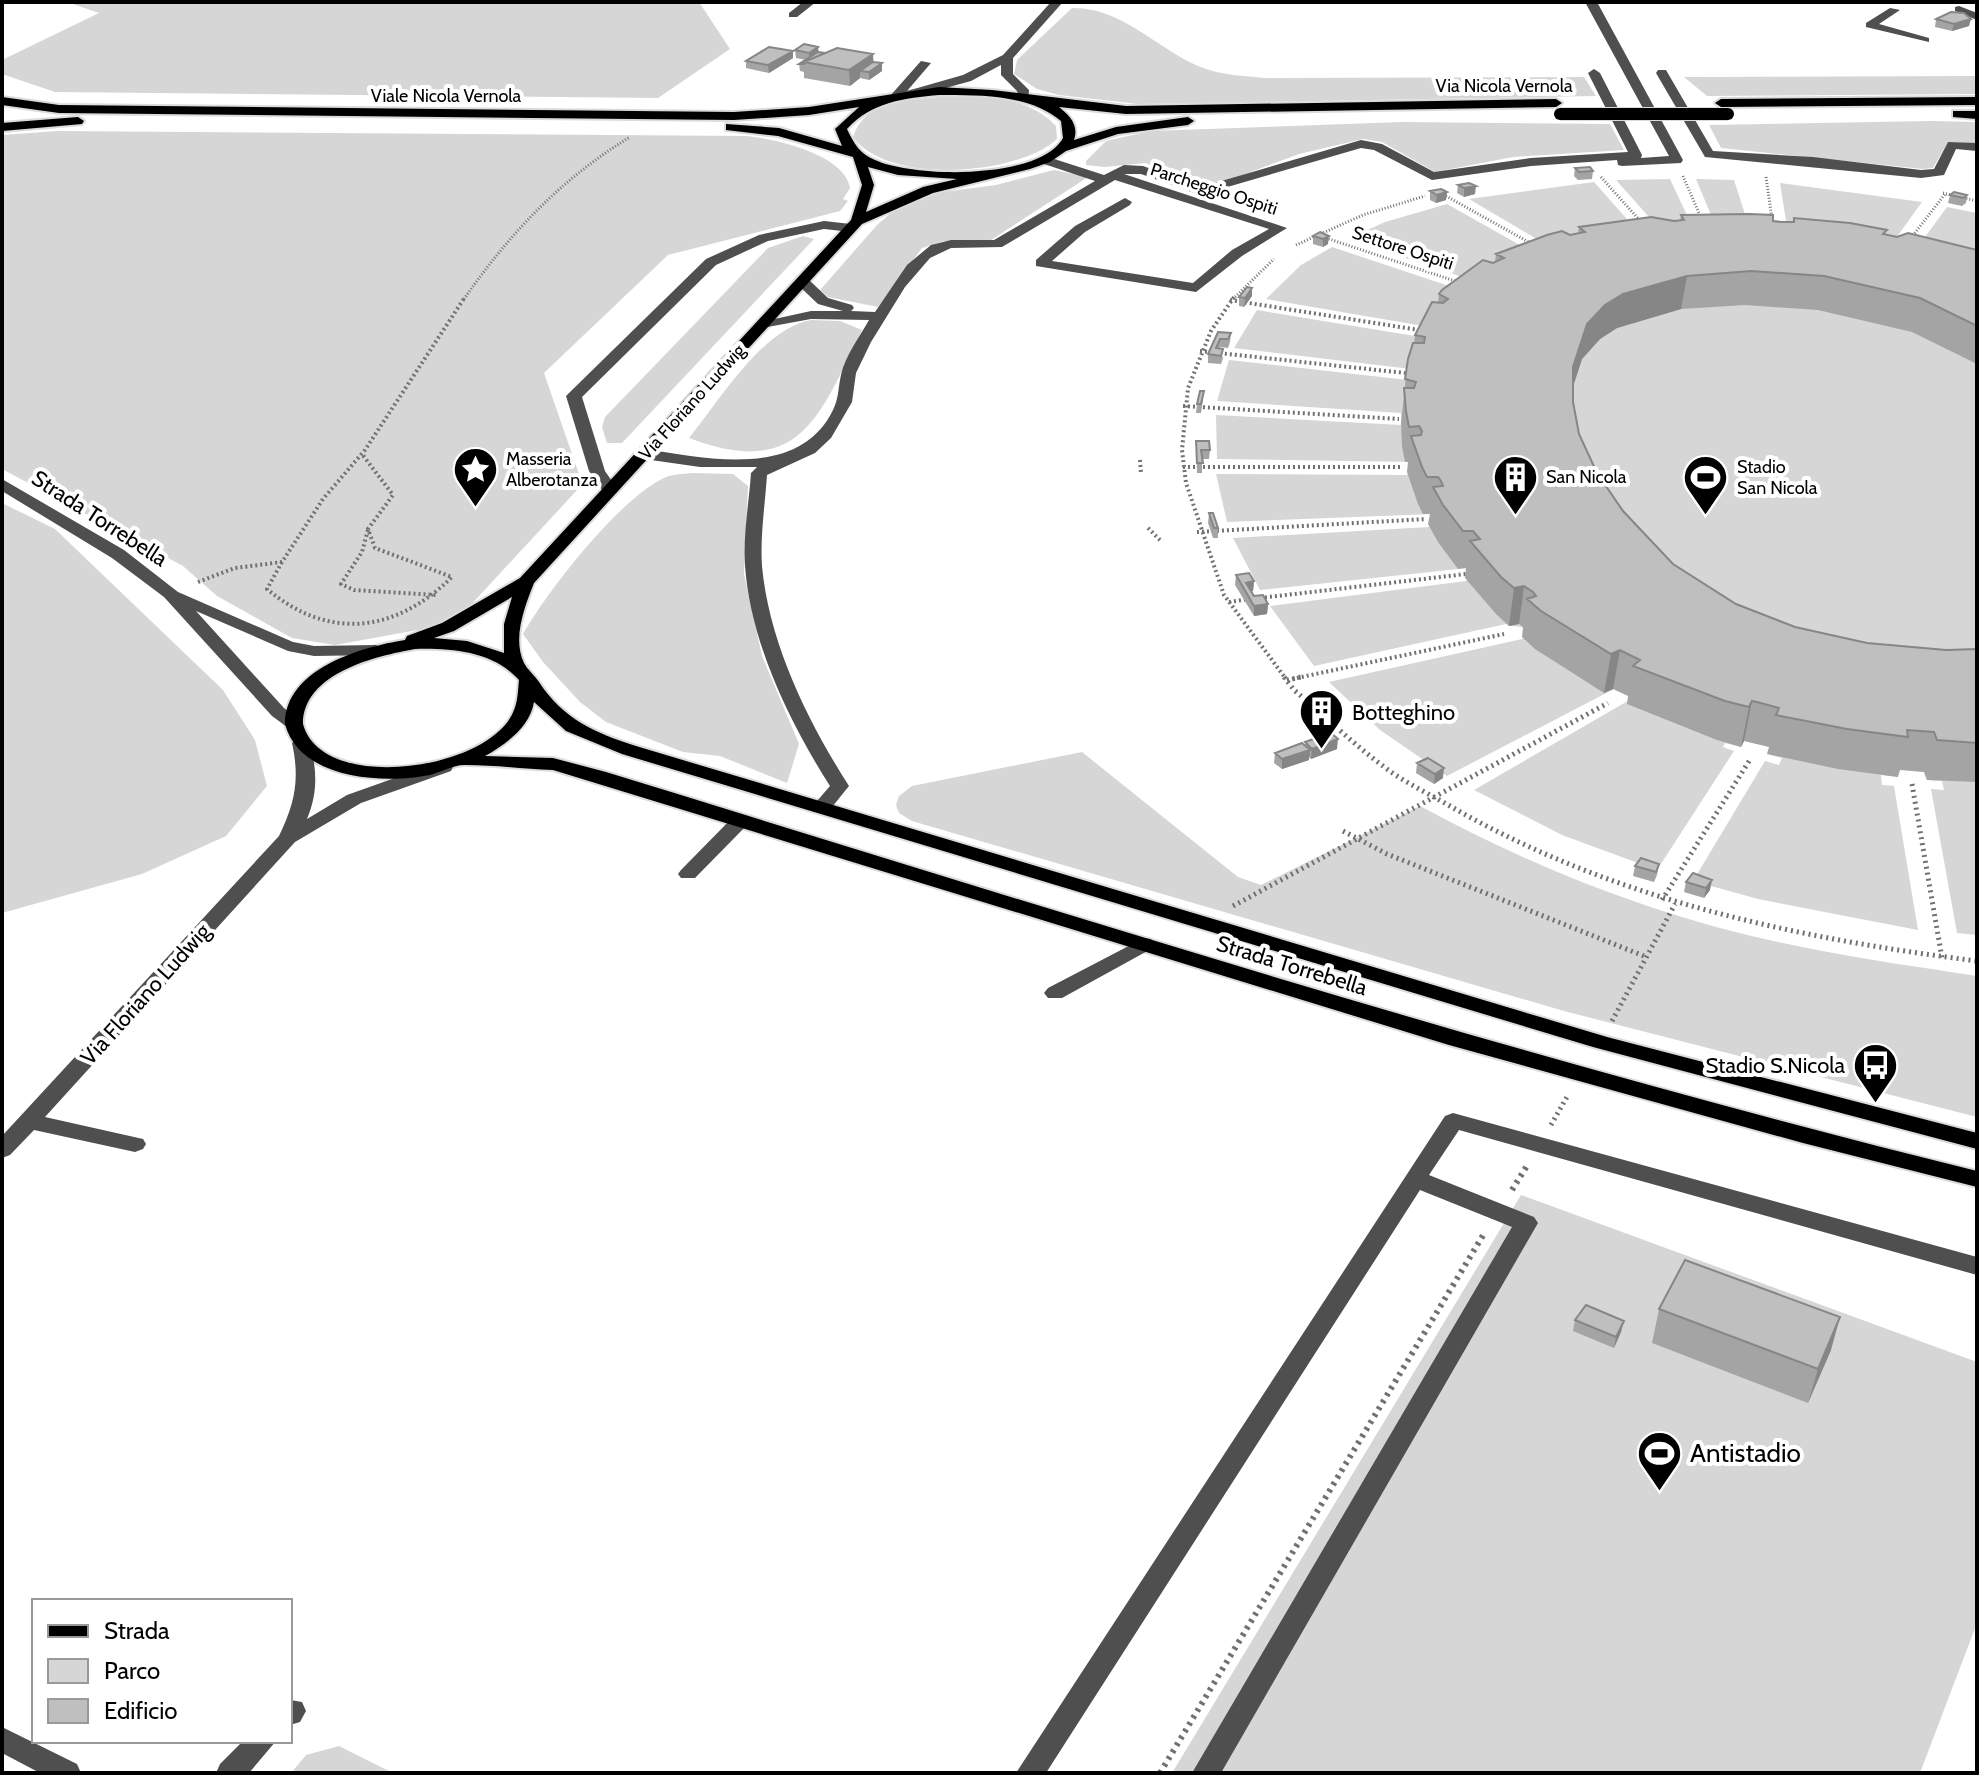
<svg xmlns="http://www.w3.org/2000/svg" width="1979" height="1775" font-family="Cabin,sans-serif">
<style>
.green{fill:#d6d6d6}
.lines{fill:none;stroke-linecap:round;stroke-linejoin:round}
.major-casing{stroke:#dbdbdb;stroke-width:4}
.highway-casing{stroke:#dbdbdb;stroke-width:4}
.path-far3{stroke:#717171;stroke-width:3;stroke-dasharray:1 2;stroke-linecap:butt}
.path-far2{stroke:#717171;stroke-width:4;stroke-dasharray:2 3;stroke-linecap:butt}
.path-far1{stroke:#717171;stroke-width:5;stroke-dasharray:2 4;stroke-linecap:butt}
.path{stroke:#717171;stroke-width:6;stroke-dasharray:3 5;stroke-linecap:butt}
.minor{fill:#4f4f4f;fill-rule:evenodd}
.major{fill:#000;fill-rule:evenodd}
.highway{fill:#000;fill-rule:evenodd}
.major-bridge-casing{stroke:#dbdbdb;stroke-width:14;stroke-linecap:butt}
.major-bridge{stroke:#000;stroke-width:12}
.wall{fill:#a4a4a4}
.shaded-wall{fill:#868686}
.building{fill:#bfbfbf;stroke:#868686;stroke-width:2}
.labels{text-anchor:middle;stroke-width:8;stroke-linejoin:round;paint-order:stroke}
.far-street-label{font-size:18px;fill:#000;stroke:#fff}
.far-poi-label{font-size:18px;fill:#000;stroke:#fff;text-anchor:start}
.street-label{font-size:22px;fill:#000;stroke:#fff}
.poi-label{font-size:22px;fill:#000;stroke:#fff;text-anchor:start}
.near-poi-label{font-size:26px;fill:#000;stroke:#fff;text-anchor:start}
</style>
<rect width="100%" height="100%" fill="#fff"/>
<path class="green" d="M 67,2 L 699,2 L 730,49 L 658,98 L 55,92 L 2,74 L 2,60 L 99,13 Z
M 1072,8 C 1121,7 1155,47 1198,66 C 1219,75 1244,76 1265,78 L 1584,77 L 1596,96 L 1138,104 L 1059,95 L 1037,89 L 1014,74 L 1017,60 Z
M 1977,76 L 1977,94 L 1707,96 L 1684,77 Z
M 939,97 C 982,97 1024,93 1056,126 L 1057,139 C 1017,176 887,185 853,137 C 865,100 905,101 939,97 Z
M 1930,121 L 1977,122 L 1977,144 L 1948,142 L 1933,168 L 1923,169 L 1721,148 L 1709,125 Z
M 1402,122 L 1610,124 L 1624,150 L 1513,157 L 1435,172 L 1382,142 L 1363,139 L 1299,154 L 1200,191 L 1146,163 L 1105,167 L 1086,165 L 1086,161 L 1106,141 L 1150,131 Z
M 58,131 L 745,136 C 773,138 845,154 850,188 L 843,199 L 848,201 L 840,211 L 668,255 L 544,373 L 580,477 L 578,489 L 468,608 L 455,617 L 434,627 L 335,645 L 292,638 L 217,596 L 183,566 L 2,469 L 2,135 Z
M 1054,170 L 1088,177 L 991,240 L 944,241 L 922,248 L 878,307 L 828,297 L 820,290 L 878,224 L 899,206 L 927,194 L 996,185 Z
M 1670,179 L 1700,243 L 1673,244 L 1616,180 Z
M 1696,179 L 1734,180 L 1755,245 L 1723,244 Z
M 1594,182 L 1650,245 L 1977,286 L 1977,935 L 1957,933 L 1931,789 L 1944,790 L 1942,781 L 1927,780 L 1924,772 L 1897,769 L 1898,777 L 1881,775 L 1882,785 L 1894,786 L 1918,930 L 1758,899 L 1693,881 L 1765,761 L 1779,765 L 1782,758 L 1767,754 L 1771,747 L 1744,741 L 1741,747 L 1725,743 L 1723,747 L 1734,751 L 1657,870 L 1562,835 L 1474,790 L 1633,698 L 1614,689 L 1447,776 L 1380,730 L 1329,682 L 1522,639 L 1530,634 C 1523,623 1515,629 1506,624 L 1314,666 L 1270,606 L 1466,581 L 1474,576 L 1468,568 L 1260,590 L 1233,538 L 1429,527 L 1434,514 L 1227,522 L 1216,474 L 1407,475 L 1415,462 L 1217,459 L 1216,415 L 1401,425 L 1401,413 L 1217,401 L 1229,360 L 1408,380 L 1411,369 L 1234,348 L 1257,310 L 1427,338 L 1435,328 L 1266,299 L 1301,265 L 1332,247 L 1476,295 L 1492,287 L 1348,239 L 1385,222 L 1447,204 L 1550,262 L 1569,258 L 1469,199 Z
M 1780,183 L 1922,202 L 1881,259 L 1790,246 Z
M 1947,207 L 1977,213 L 1977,282 L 1906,263 Z
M 803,236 L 814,239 L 622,443 L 607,443 L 602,427 L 605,417 L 768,248 Z
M 811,320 L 840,321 L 862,330 C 820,414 802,481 689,438 C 720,400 762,329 811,320 Z
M 693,473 L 733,474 L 748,486 L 744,574 L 762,656 L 799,744 L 787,783 L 720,756 L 683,752 L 606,722 L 580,702 L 543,662 L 523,634 C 548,590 618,501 662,479 C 671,474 683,474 693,473 Z
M 2,503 L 55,529 L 223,690 L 255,740 L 267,786 L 226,836 L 142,874 L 2,913 Z
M 1082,752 L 1238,877 L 1261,885 L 1420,806 C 1540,871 1668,921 1802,947 C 1860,959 1919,967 1977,976 L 1977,1117 L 1564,1011 L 912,821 L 899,813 L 896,805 L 899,796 L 912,786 Z
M 1521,1195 L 1977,1362 L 1977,1623 L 1920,1773 L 1172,1773 Z
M 339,1746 L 393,1773 L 291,1773 L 306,1755 Z"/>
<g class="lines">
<defs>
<path id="major" d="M 939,87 L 992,90 L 1126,106 L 1556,99 L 1562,103 L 1556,107 L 1126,114 L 1059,107 C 1070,116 1079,125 1074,140 L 1116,127 L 1188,117 L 1194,121 L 1188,125 L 1118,134 L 1066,151 L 1050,162 L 1030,169 L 933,193 L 862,224 L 534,583 C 525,606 512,638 524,663 C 527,669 535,676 539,682 C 563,719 595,733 636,746 L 1607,1037 L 1977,1133 L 1977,1149 L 1593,1047 L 622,754 L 566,731 L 534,702 C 530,727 506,744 485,756 L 553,758 L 606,772 C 1061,912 1514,1057 1977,1171 L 1977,1187 L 1803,1143 L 1449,1045 L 553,770 C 524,769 494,765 466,765 C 455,764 441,772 430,775 C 384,784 300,780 285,724 C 285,669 361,647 405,640 L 407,636 L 442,623 L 520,578 L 851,220 L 862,185 L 853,157 L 778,136 L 726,130 L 726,124 L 779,128 L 842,146 L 835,129 L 859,107 L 809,115 L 734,120 L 59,113 L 2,105 L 2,97 L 59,105 L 734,112 L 809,107 ZM 939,95 C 979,95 1029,94 1061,121 L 1063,138 C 1040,180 914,178 875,160 C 860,154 854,144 847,129 C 871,102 905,98 939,95 ZM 868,167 L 898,175 L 957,179 L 923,187 L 866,212 L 874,185 ZM 512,597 L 504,624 L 504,653 L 467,641 L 434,638 L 454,631 ZM 415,649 C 451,648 493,651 519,680 C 518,689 518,701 514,710 C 492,770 322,795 303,724 C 303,673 376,656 415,649 Z
M 1977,97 L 1977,105 L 1721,107 L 1715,103 L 1721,99 Z
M 78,117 L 84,121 L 82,124 L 2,131 L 2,123 Z"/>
<path id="highway" d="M 1953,111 L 1977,111 L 1977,119 L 1953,117 Z"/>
</defs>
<use href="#major" class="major-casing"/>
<use href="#highway" class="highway-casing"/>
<path class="path-far3" d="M 1683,176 L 1701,218
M 1601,177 L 1642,223
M 1766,177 L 1772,219
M 1943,193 L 1977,201
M 1446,196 L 1532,244
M 1323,237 L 1461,283
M 1911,238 L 1945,194
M 1296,245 L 1363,215 L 1425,196
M 464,299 C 510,233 561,179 630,137
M 1233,299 L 1274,259"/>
<path class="path-far2" d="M 1234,297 L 1211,331 L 1188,388 L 1182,450 L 1186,483 L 1224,595 L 1286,679
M 1230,300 L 1419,330
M 1200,351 L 1405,373
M 1183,406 L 1399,419
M 1140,460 L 1141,473
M 1183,467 L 1401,467
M 1148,528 L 1161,541
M 368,530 L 362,552 L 341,584 L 354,590 L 436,595
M 1197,532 L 1426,519
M 282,562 L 267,589 C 329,641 395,633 452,577 L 375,548 L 368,529 L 393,495 L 362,454
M 198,582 L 235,568 L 282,562 L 323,499 L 365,450 L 465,297
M 1260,598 L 1466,574
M 1229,602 L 1250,599
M 1292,679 L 1504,634"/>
<path class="path-far1" d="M 1284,677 L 1294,690 C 1325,716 1354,745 1387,769 C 1406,783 1429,794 1450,806 C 1611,899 1794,938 1977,961
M 1287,680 L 1301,677
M 1912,784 L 1942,958
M 1343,831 L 1387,854 L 1644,956
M 1662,900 L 1751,758
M 1233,906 L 1608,703
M 1612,1021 L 1675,904
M 1551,1125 L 1568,1095"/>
<path class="path" d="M 1512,1190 L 1528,1164
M 1160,1773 L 1485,1232"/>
<path class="minor" d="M 803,2 L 816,2 L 797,17 L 789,17 L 789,13 Z
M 1051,2 L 1063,2 L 1013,58 L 1013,74 L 1029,90 L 1028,101 L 1020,101 L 1017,91 L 1001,75 L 1001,65 L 971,81 L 909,98 L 904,95 L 896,100 L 890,96 L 921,61 L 931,63 L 907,91 L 963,75 L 1003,55 Z
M 1585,2 L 1597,2 L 1683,160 L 1681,163 L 1622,166 L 1618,165 L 1617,160 L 1531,166 L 1432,180 L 1374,150 L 1361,148 L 1200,195 L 1141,174 L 1124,174 L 1287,228 L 1242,256 L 1196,292 L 1036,266 L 1036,260 L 1075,226 L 1125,198 L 1132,202 L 1130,205 L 1085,232 L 1052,261 L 1193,283 L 1232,250 L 1269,229 L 1115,180 L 1002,247 L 951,248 L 930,258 L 905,287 L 871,342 L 856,373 L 852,402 L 831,438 L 815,453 L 767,475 C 765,505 760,536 762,566 C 769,643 808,722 849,786 L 828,812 L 814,812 L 811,808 L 830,786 C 789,722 750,641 745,565 C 743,534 749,503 751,473 L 757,467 L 700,467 L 644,459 L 636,454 L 644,449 C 706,458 799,480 833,410 C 839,398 838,388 841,375 C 845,356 860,336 869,320 L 811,319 L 756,329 L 756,323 L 811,311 L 843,311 L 818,304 L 797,284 L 797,278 L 807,278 L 828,298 L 852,305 L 854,308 L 851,311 L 875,312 L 907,265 L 931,245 L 951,240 L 994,240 L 1095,181 L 1041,163 L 1039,160 L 1045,156 L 1104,175 L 1124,165 L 1143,166 L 1201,187 L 1361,140 L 1382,144 L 1434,172 L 1531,158 L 1628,152 L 1588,73 L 1594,69 L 1600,73 L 1642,155 L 1641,158 L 1669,156 Z
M 1959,6 L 1977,13 L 1977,20 L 1955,11 L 1955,7 Z
M 1890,8 L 1900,10 L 1879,24 L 1929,38 L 1929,42 L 1866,27 L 1866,23 Z
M 1658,70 L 1666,70 L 1713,151 L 1813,157 L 1921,170 L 1934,169 L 1948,142 L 1977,143 L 1977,151 L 1956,149 L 1944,175 L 1921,178 L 1705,157 L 1656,73 Z
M 824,221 L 851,224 L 858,228 L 851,232 L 824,229 L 768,241 L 716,265 L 582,397 L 605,471 L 618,490 L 616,493 L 604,493 L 589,471 L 566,396 L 569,393 L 706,259 L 759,235 Z
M 2,479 L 124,550 L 178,592 L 293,642 L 314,646 L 376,645 L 385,650 L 376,655 L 314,656 L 288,651 L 196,611 L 284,708 L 302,723 L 299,727 L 287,727 L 272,716 L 164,597 L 112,558 L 2,491 Z
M 301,737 L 310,743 C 317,770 318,793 307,819 L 347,795 L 437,763 L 451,763 L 453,767 L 451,771 L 361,803 L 295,842 L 45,1117 L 143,1139 L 146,1144 L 143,1149 L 135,1152 L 34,1130 L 10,1155 L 2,1158 L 2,1136 L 279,836 C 295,803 300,779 292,743 Z
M 741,814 L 751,820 L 748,824 L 695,878 L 681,878 L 678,874 L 681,870 L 734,816 Z
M 1144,938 L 1151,939 L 1154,944 L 1151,949 L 1062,998 L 1048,998 L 1044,993 L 1048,988 Z
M 1453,1113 L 1977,1257 L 1977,1275 L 1459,1130 L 1429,1175 L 1534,1217 L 1538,1223 L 1221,1773 L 1192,1773 L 1512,1227 L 1420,1190 L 1046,1773 L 1016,1773 L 1445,1116 Z
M 290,1700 L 302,1702 L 306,1711 L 300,1722 L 290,1725 Z
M 2,1727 L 77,1764 L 81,1773 L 40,1773 L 2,1753 Z
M 243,1741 L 276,1741 L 249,1773 L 216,1773 L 220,1764 Z"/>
<use href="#major" class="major"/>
<use href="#highway" class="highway"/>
<defs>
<path id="major-bridge" d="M 1560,114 L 1728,114"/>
</defs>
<use href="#major-bridge" class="major-bridge-casing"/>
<use href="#major-bridge" class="major-bridge"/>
</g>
<path class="wall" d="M 1936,19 L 1969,26 L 1952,31 L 1935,27 Z
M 795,50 L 818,52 L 873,62 L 882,71 L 869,80 L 860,78 L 850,86 L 804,78 L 804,72 L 800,71 L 799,64 L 806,60 L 796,58 Z
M 793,58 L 769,73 L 746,68 L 746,61 Z
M 1575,168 L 1593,171 L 1592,179 L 1578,180 L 1574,176 Z
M 1458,185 L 1475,194 L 1464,197 L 1457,193 Z
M 1430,191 L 1447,192 L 1446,200 L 1436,203 L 1430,200 Z
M 1950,195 L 1967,195 L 1966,203 L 1962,206 L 1948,203 Z
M 1681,215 L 1781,222 L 1793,222 L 1794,218 L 1977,250 L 1977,364 L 1912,332 L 1818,310 L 1745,305 L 1681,309 L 1617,328 L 1600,339 L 1582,359 L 1573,386 L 1573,402 L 1579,434 L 1597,473 L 1623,511 L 1673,564 L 1736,604 L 1795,627 L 1867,643 L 1946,650 L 1977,649 L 1977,782 L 1927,780 L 1924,772 L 1900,770 L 1898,777 L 1838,769 L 1767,754 L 1769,747 L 1744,741 L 1741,747 L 1717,740 L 1627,704 L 1628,696 L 1613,689 L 1604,693 L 1535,649 L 1522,637 L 1523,627 L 1519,624 L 1509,626 L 1496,614 L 1465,578 L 1466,568 L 1458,569 L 1438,542 L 1428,524 L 1430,514 L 1423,514 L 1418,504 L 1407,472 L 1408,462 L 1405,462 L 1402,446 L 1401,423 L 1408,359 L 1414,343 L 1415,335 L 1438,303 L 1439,294 L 1495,262 L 1496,254 L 1578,233 L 1579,227 L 1680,220 Z
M 1320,232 L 1328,244 L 1323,247 L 1313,244 L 1313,236 Z
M 1252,296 L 1244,307 L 1239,306 L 1239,297 Z
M 1218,332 L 1231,333 L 1230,342 L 1228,348 L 1220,347 L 1219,349 L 1223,358 L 1221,364 L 1208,363 L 1208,354 Z
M 1203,400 L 1201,413 L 1196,413 L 1197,404 Z
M 1196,441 L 1210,450 L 1209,459 L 1202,459 L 1202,473 L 1197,473 Z
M 1209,513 L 1218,528 L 1218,538 L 1213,538 L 1208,523 Z
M 1236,575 L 1254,581 L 1253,591 L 1251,591 L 1254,596 L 1268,604 L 1267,614 L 1254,616 L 1235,585 Z
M 1305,742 L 1337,749 L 1311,759 L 1309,757 L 1309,760 L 1282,769 L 1274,763 L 1275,753 L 1305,746 Z
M 1417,763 L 1443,778 L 1434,784 L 1416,773 Z
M 1659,864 L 1657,875 L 1654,882 L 1633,876 L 1635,866 Z
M 1693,873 L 1710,890 L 1704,898 L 1684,892 L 1686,882 Z
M 1659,1309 L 1831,1350 L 1808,1403 L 1652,1343 Z
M 1575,1320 L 1621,1332 L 1614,1348 L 1573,1331 Z"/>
<path class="shaded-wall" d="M 1971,19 L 1969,26 L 1952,31 L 1954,24 Z
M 818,47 L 819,54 L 809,60 L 809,53 Z
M 793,51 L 793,58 L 769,73 L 768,65 Z
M 873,54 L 874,69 L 882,63 L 882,71 L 869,80 L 869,73 L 860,71 L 860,78 L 850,86 L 849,70 Z
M 1476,186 L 1475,194 L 1464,197 L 1464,188 Z
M 1447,192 L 1446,200 L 1436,203 L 1437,195 Z
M 1329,236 L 1328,244 L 1323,247 L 1323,239 Z
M 1687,276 L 1681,309 L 1617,328 L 1600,339 L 1582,359 L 1568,402 L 1573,367 L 1587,324 L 1605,305 L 1623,294 Z
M 1252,288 L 1252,296 L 1244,307 L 1245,298 Z
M 1254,581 L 1253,591 L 1245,592 L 1246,583 Z
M 1524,586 L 1519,624 L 1509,626 L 1514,588 Z
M 1268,604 L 1267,614 L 1254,616 L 1254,606 Z
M 1620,650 L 1613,689 L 1604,693 L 1611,654 Z
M 1752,701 L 1744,741 L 1741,747 L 1749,707 Z
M 1338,739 L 1337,749 L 1311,759 L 1312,749 Z
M 1310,750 L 1309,760 L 1282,769 L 1282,759 Z
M 1444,768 L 1443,778 L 1434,784 L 1435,774 Z
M 1712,880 L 1710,890 L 1704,898 L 1706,888 Z
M 1840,1317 L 1831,1350 L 1808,1403 L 1818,1369 Z
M 1624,1321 L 1621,1332 L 1614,1348 L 1616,1337 Z"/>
<path class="building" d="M 1951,12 L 1964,13 L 1971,19 L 1954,24 L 1936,19 Z
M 804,44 L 818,47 L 809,53 L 795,50 Z
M 769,47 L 793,51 L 768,65 L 746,61 Z
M 837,48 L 873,54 L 849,70 L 804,62 Z
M 818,52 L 825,53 L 804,62 L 804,64 L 799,64 Z
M 873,62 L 882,63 L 869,72 L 860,71 Z
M 1590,167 L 1593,171 L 1579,172 L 1575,168 Z
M 1469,183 L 1476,186 L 1464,188 L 1458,185 Z
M 1441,189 L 1447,192 L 1437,195 L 1430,191 Z
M 1954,192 L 1967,195 L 1964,198 L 1950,195 Z
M 1750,214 L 1773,215 L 1773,221 L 1781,222 L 1794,222 L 1794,218 L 1850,223 L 1887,230 L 1883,234 L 1897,237 L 1908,233 L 1977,250 L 1977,326 L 1920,298 L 1824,276 L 1751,271 L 1687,276 L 1623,294 L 1605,305 L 1587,324 L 1573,367 L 1573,402 L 1579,434 L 1597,473 L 1623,511 L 1673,564 L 1736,604 L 1795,627 L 1867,643 L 1946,650 L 1977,649 L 1977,743 L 1937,740 L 1934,732 L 1907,730 L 1908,737 L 1847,729 L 1776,715 L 1779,708 L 1757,702 L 1752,701 L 1749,707 L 1725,701 L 1633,666 L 1640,660 L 1620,650 L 1611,654 L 1541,611 L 1527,599 L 1536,596 L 1533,592 L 1524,586 L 1514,588 L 1501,577 L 1470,541 L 1480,539 L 1473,531 L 1463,531 L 1443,505 L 1433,487 L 1443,486 L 1441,481 L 1438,477 L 1427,477 L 1422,467 L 1411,436 L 1421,435 L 1422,431 L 1419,426 L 1409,427 L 1406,411 L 1404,388 L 1414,388 L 1416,382 L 1405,379 L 1408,359 L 1413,343 L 1424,343 L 1425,337 L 1415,335 L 1432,302 L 1443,303 L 1448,299 L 1439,294 L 1442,290 L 1483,260 L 1493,263 L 1504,258 L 1496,254 L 1547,235 L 1562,231 L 1570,235 L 1585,232 L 1579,227 L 1651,217 L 1674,221 L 1684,220 L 1681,215 Z
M 1320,232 L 1329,236 L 1323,239 L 1313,236 Z
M 1247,287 L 1252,288 L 1245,298 L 1239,297 Z
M 1218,332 L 1231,333 L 1228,339 L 1220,339 L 1216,348 L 1223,349 L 1221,356 L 1208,354 Z
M 1200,391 L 1204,391 L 1201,404 L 1197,404 Z
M 1196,441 L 1209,441 L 1210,450 L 1201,450 L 1203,463 L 1197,463 Z
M 1209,513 L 1213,513 L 1218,528 L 1214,528 Z
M 1249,573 L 1254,581 L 1246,583 L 1254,596 L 1263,595 L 1268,604 L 1254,606 L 1236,575 Z
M 1331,733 L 1338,739 L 1312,749 L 1305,742 Z
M 1302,743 L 1310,750 L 1282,759 L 1275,753 Z
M 1428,758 L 1444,768 L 1435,774 L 1417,763 Z
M 1641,858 L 1659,864 L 1656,872 L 1635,866 Z
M 1693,873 L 1712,880 L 1706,888 L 1686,882 Z
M 1685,1260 L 1840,1317 L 1818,1369 L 1659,1309 Z
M 1586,1305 L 1624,1321 L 1616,1337 L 1575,1320 Z"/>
<defs>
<symbol id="sight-pin" viewBox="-11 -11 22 30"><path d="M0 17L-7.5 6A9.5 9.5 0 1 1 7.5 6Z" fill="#000" stroke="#fff"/><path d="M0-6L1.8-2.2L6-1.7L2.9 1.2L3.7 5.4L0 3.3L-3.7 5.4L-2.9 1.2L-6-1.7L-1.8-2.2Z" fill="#fff"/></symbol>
<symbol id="building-pin" viewBox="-11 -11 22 30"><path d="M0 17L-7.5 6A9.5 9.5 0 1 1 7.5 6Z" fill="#000" stroke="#fff"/><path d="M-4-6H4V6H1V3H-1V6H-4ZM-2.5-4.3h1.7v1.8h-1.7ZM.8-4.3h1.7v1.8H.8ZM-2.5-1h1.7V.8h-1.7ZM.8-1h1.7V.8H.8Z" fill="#fff"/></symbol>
<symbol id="stadium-pin" viewBox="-11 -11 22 30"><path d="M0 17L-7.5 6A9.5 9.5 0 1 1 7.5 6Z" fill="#000" stroke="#fff"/><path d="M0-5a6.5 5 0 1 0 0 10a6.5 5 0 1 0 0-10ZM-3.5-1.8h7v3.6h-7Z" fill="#fff"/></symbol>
<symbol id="bus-pin" viewBox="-11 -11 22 30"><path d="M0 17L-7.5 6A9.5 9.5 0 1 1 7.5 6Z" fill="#000" stroke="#fff"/><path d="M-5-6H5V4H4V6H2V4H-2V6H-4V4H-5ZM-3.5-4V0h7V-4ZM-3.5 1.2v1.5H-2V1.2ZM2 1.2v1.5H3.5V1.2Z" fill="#fff"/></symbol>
</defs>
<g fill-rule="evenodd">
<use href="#sight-pin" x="450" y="444" width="51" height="69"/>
<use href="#building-pin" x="1490" y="452" width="51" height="69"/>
<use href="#stadium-pin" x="1680" y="452" width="51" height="69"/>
<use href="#building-pin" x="1296" y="686" width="51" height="69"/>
<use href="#bus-pin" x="1850" y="1040" width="51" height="69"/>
<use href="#stadium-pin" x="1634" y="1428" width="51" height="69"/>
</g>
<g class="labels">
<g class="far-street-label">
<text x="1504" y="92">Via Nicola Vernola</text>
<text x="446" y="102">Viale Nicola Vernola</text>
<text transform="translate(1214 189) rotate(18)" y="6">Parcheggio Ospiti</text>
<text transform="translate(1403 248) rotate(18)" y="6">Settore Ospiti</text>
<text transform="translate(692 402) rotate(-48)" y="6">Via Floriano Ludwig</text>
</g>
<g class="far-poi-label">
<text x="506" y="465">Masseria<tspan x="506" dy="21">Alberotanza</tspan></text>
<text x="1737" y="473">Stadio<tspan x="1737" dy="21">San Nicola</tspan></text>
<text x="1546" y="483">San Nicola</text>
</g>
<g class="street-label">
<text transform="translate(100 518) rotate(33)" y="8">Strada Torrebella</text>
<text transform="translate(1292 965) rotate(17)" y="8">Strada Torrebella</text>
<text transform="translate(145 994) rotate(-48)" y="8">Via Floriano Ludwig</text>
</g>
<g class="poi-label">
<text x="1352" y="720">Botteghino</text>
<text x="1845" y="1073" text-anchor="end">Stadio S.Nicola</text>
</g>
<g class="near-poi-label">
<text x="1690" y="1462">Antistadio</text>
</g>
</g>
<rect width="1979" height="1775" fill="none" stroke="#000000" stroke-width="8"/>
<rect x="32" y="1599" width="260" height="144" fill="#ffffff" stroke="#999999" stroke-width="2"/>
<rect x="48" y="1625" width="40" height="12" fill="#000000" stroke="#999999" stroke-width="2"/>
<text x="104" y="1639" font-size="24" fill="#000000">Strada</text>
<rect x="48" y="1659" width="40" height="24" fill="#d6d6d6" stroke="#999999" stroke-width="2"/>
<text x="104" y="1679" font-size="24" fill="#000000">Parco</text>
<rect x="48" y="1699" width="40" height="24" fill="#bfbfbf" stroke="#999999" stroke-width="2"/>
<text x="104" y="1719" font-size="24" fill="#000000">Edificio</text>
</svg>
